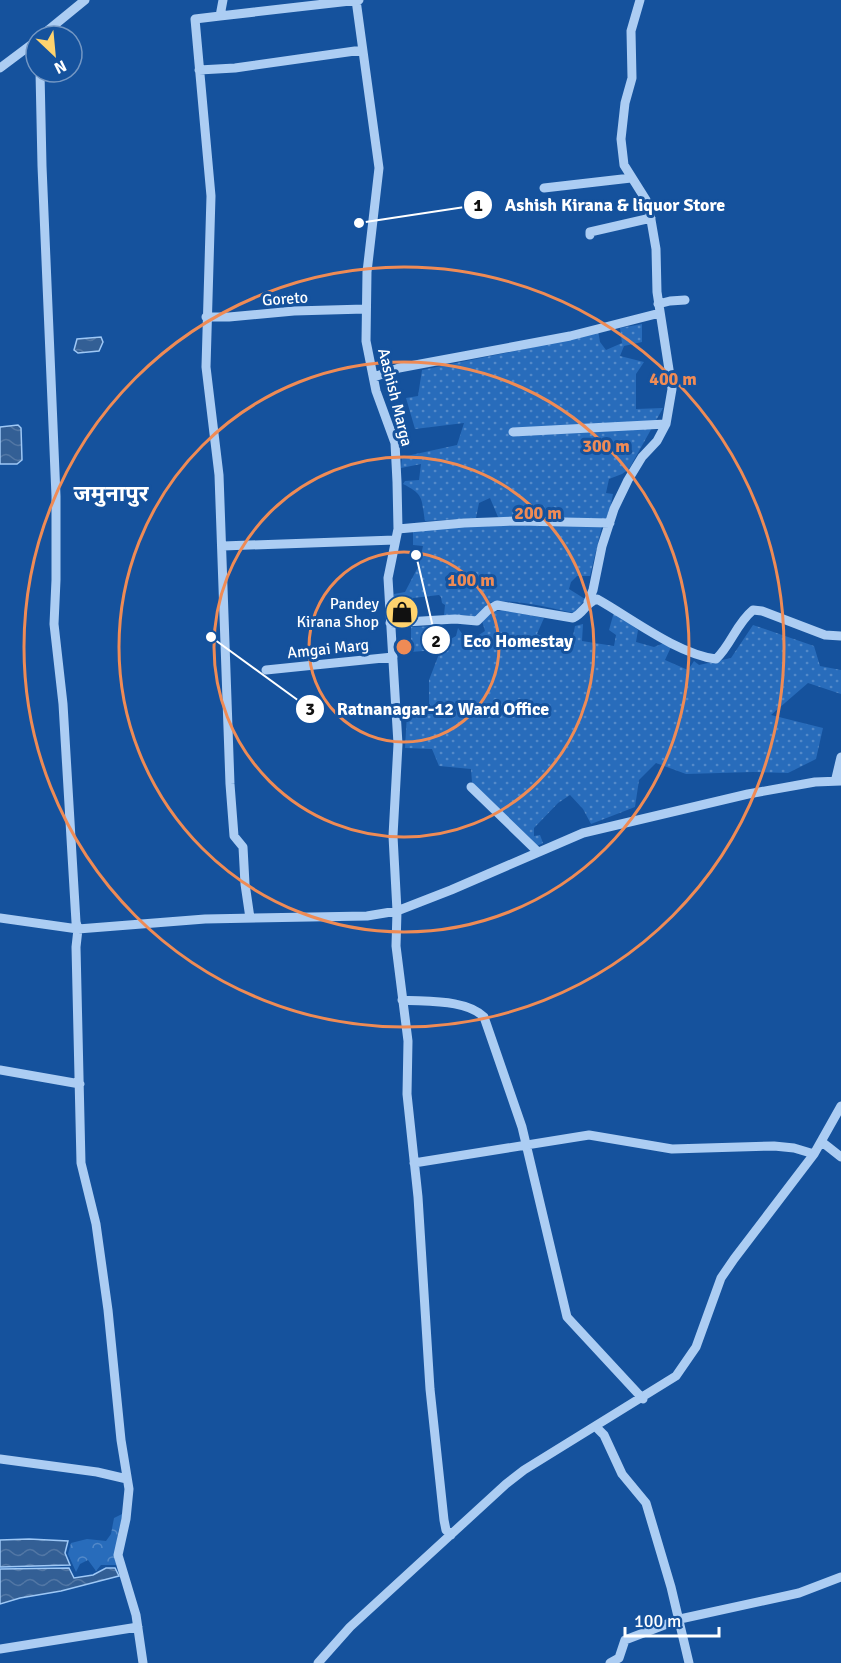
<svg xmlns="http://www.w3.org/2000/svg" width="841" height="1663" font-family="Signika,'Noto Sans Devanagari',sans-serif">
<style>
.grass{fill:url(#grass-dots)}
.forest{fill:url(#forest-crowns)}
.water{fill:url(#water-waves);stroke:#9ec8f6;stroke-width:1.5}
.lines{fill:none;stroke-linecap:round;stroke-linejoin:round}
.minor{stroke:#accdf3;stroke-width:9}
.ring{fill:none;stroke:#ef8b55;stroke-width:3}
.labels{text-anchor:middle;stroke-width:6;stroke-linejoin:round;paint-order:stroke}
.street-label{font-size:16px;fill:#fff;stroke:#15529d}
.poi-label{font-size:16px;fill:#fff;stroke:#15529d;text-anchor:end}
.district-label{font-size:22px;font-weight:bold;fill:#fff;stroke:#15529d}
.centre{fill:#ef8b55;stroke:#15529d;stroke-width:3}
.ring-label{font-size:18px;text-anchor:middle;font-weight:bold;fill:#ef8b55;stroke:#15529d;stroke-width:6;stroke-linejoin:round;paint-order:stroke}
.leader{fill:none;stroke:#fff;stroke-width:2}
.callout-dot{fill:#fff;stroke:#15529d;stroke-width:2}
.mark-label{font-size:18px;text-anchor:middle;font-weight:bold;fill:#111}
.callout-label{font-size:18px;text-anchor:middle;font-weight:bold;fill:#fff;stroke:#15529d;stroke-width:6;stroke-linejoin:round;paint-order:stroke}
</style>
<defs>
<pattern id="grass-dots" width="8" height="8" patternUnits="userSpaceOnUse" patternTransform="scale(1.5)"><rect width="8" height="8" fill="#286cbb"/><path d="M2 2h.1M6 6h.1" fill="none" stroke="#5389c9" stroke-width="1.8" stroke-linecap="round"/></pattern>
<pattern id="forest-crowns" width="20" height="18" patternUnits="userSpaceOnUse" patternTransform="scale(1.5)"><rect width="20" height="18" fill="#286cbb"/><path d="M2 6a3 3 0 1 1 6 0M12 15a3 3 0 1 1 6 0" fill="none" stroke="#5389c9"/></pattern>
<pattern id="water-waves" width="16" height="10" patternUnits="userSpaceOnUse" patternTransform="scale(1.5)"><rect width="16" height="10" fill="#335f95"/><path d="M0 5q4-4 8 0t8 0" fill="none" stroke="#5277a5"/></pattern>
</defs>
<rect width="100%" height="100%" fill="#15529d"/>
<path class="grass" d="M 642,324 L 642,342 L 624,346 L 620,356 L 644,362 L 636,374 L 636,409 L 663,408 L 629,469 L 622,474 L 609,479 L 606,493 L 613,494 L 608,520 L 498,517 L 490,498 L 479,503 L 476,518 L 425,521 C 421,499 425,495 403,484 L 405,481 L 419,480 L 421,464 L 401,468 L 402,457 L 457,445 L 464,423 L 415,429 L 406,398 L 418,396 L 422,370 L 530,348 L 598,330 L 600,342 L 606,350 L 622,343 L 620,328 Z
M 448,526 L 602,526 L 590,576 L 577,576 L 571,582 L 569,589 L 585,599 L 575,613 C 548,608 519,599 491,602 L 478,617 L 463,615 L 444,615 L 445,605 L 442,603 L 441,597 L 439,595 L 413,598 L 412,603 L 408,605 L 402,605 L 393,608 L 394,594 L 405,592 L 419,565 L 423,546 L 413,545 L 413,532 Z
M 503,610 L 544,618 L 537,634 L 548,639 L 573,636 L 575,626 L 583,624 L 582,641 L 614,646 L 616,635 L 609,630 L 614,612 L 638,630 L 636,642 L 654,647 L 664,643 L 671,647 L 665,660 L 688,670 L 694,661 L 699,665 L 731,658 L 753,625 L 814,646 L 820,666 L 841,670 L 841,694 L 808,683 L 771,715 L 823,728 L 816,759 L 788,773 L 753,772 L 686,774 L 656,763 L 639,780 L 635,807 L 591,824 L 583,809 L 570,795 L 558,803 L 534,828 L 534,836 L 540,835 L 543,843 L 533,848 L 472,782 L 471,769 L 439,766 L 432,749 L 405,748 L 407,713 L 429,713 L 429,680 L 439,654 L 435,650 L 411,652 L 411,627 L 435,626 L 442,644 L 456,636 L 458,628 L 468,642 L 485,631 L 482,621 L 492,612 Z"/>
<path class="forest" d="M 124,1513 L 118,1532 L 116,1565 L 101,1565 L 96,1571 L 88,1560 L 80,1564 L 76,1572 L 68,1554 L 71,1543 L 87,1539 L 106,1541 L 111,1534 L 114,1518 Z"/>
<path class="water" d="M 101,337 L 103,342 L 99,351 L 78,353 L 74,350 L 77,339 Z
M 18,425 L 21,428 L 22,460 L 17,464 L 0,464 L 0,427 Z
M 29,1539 L 68,1541 L 65,1553 L 70,1565 L 0,1567 L 0,1540 Z
M 69,1568 L 74,1578 L 93,1575 L 106,1568 L 115,1568 L 119,1576 L 61,1591 L 20,1598 L 0,1604 L 0,1569 Z"/>
<g class="lines">
<path class="minor" d="M 223,0 L 220,16 L 195,19 L 211,196 L 206,367 L 219,475 L 230,784 L 234,836 L 243,847 L 245,884 L 250,918
M 356,0 L 379,168 L 367,272 L 366,341 L 376,391 L 395,443 L 397,482 L 398,529 L 388,578 L 398,744 L 393,836 L 397,911 L 396,946 L 408,1041 L 407,1094 L 418,1197 L 430,1389 L 444,1520 L 446,1530 L 451,1535
M 220,16 L 359,0
M 41,36 L 85,0
M 0,68 L 36,41
M 199,70 L 235,68 L 362,50
M 40,72 L 42,166 L 56,496 L 56,580 L 54,624 L 63,704 L 76,922 L 78,929 L 76,947 L 81,1163 L 96,1224 L 108,1310 L 121,1440 L 129,1489 L 126,1519 L 118,1555 L 136,1615 L 143,1663
M 544,188 L 631,178
M 590,235 L 590,232 L 651,218
M 658,304 L 670,301 L 685,300
M 206,317 L 229,317 L 294,311 L 365,309
M 374,377 L 399,368 L 570,336 L 660,313
M 513,432 L 666,424
M 398,529 L 464,523 L 518,521 L 610,523
M 223,546 L 395,540
M 588,602 L 593,590 L 602,546 L 614,509 L 628,480 L 642,457 L 657,441 L 666,424 L 672,389 L 657,292 L 656,249 L 650,214 L 646,200 L 624,165 L 621,139 L 625,103 L 632,78 L 631,31 L 640,0
M 390,623 L 455,619 L 477,621 L 488,610 L 497,605 L 573,618 C 585,612 584,604 597,599 C 631,618 677,654 716,659 C 731,645 736,624 753,610 L 762,611 L 825,635 L 841,636
M 266,670 L 393,657
M 839,781 L 836,778 L 841,757
M 471,787 L 538,852
M 0,918 L 78,929 L 205,919 L 367,916 L 397,911 L 451,890 L 583,833 L 748,794 L 815,782 L 841,781
M 402,1000 C 427,1002 466,999 484,1017 L 522,1127 L 567,1317 L 643,1399
M 0,1070 L 80,1084
M 822,1142 L 841,1157
M 414,1163 L 589,1135 L 672,1149 L 774,1146 L 794,1148 L 814,1154
M 596,1427 L 604,1435 L 622,1474 L 646,1503 L 671,1587 L 689,1663
M 0,1459 L 97,1472 L 127,1479
M 0,1649 L 138,1627
M 318,1663 L 350,1627 L 506,1484 L 524,1470 L 676,1376 L 696,1347 L 721,1278 L 734,1259 L 814,1154 L 841,1106
M 610,1663 L 619,1658 L 625,1640 L 680,1619 L 799,1593 L 841,1577"/>
</g>
<g class="ring">
<circle cx="404" cy="647" r="95"/>
<circle cx="404" cy="647" r="190"/>
<circle cx="404" cy="647" r="285"/>
<circle cx="404" cy="647" r="380"/>
</g>
<defs>
<symbol id="shop-disc" viewBox="-11 -11 22 22"><circle r="9.5" fill="#ffd36e" stroke="#15529d"/><path d="M-5-2.5h2.3a2.7 3.5 0 0 1 5.4 0H5L5.5 6h-11ZM-1.5-2.5h3a1.5 2.3 0 0 0-3 0Z" fill="#111"/></symbol>
</defs>
<g fill-rule="evenodd">
<use href="#shop-disc" x="383" y="593" width="38" height="38"/>
</g>
<g class="labels">
<g class="street-label">
<text transform="translate(285 298) rotate(-4)" y="6">Goreto</text>
<text transform="translate(396 397) rotate(76)" y="6">Aashish Marga</text>
<text transform="translate(328 648) rotate(-6)" y="6">Amgai Marg</text>
</g>
<g class="poi-label">
<text x="379" y="609">Pandey<tspan x="379" dy="18">Kirana Shop</tspan></text>
</g>
<g class="district-label">
<text x="111" y="501">जमुनापुर</text>
</g>
</g>
<circle cx="404" cy="647" r="9" class="centre"/>
<g class="ring-label">
<text x="673" y="385">400 m</text>
<text x="606" y="452">300 m</text>
<text x="538" y="519">200 m</text>
<text x="471" y="586">100 m</text>
</g>
<path class="leader" d="M359 223L478 205M416 555L436 640M211 637L310 709"/>
<g class="callout-dot">
<circle cx="359" cy="223" r="6"/>
<circle cx="416" cy="555" r="6"/>
<circle cx="211" cy="637" r="6"/>
<circle cx="478" cy="205" r="15"/>
<circle cx="436" cy="640" r="15"/>
<circle cx="310" cy="709" r="15"/>
</g>
<g class="mark-label">
<text x="478" y="211">1</text>
<text x="436" y="647">2</text>
<text x="310" y="715">3</text>
</g>
<g class="callout-label">
<text x="615" y="211">Ashish Kirana &amp; liquor Store</text>
<text x="518" y="647">Eco Homestay</text>
<text x="443" y="715">Ratnanagar-12 Ward Office</text>
</g>
<g transform="translate(54 54) rotate(154)"><circle r="28" fill="#15529d" stroke="#7397c4" stroke-width="1.5"/>
<path d="M0-4.5L10 22L0 15L-10 22Z" fill="#ffd36e"/>
<text y="-9" font-size="16" font-weight="bold" text-anchor="middle" fill="#ffffff">N</text>
</g>
<path d="M625 1627v9h94v-9" fill="none" stroke="#ffffff" stroke-width="3"/>
<text x="634" y="1627" font-size="18" fill="#ffffff" stroke="#15529d" stroke-width="4.5" paint-order="stroke">100 m</text>
</svg>
